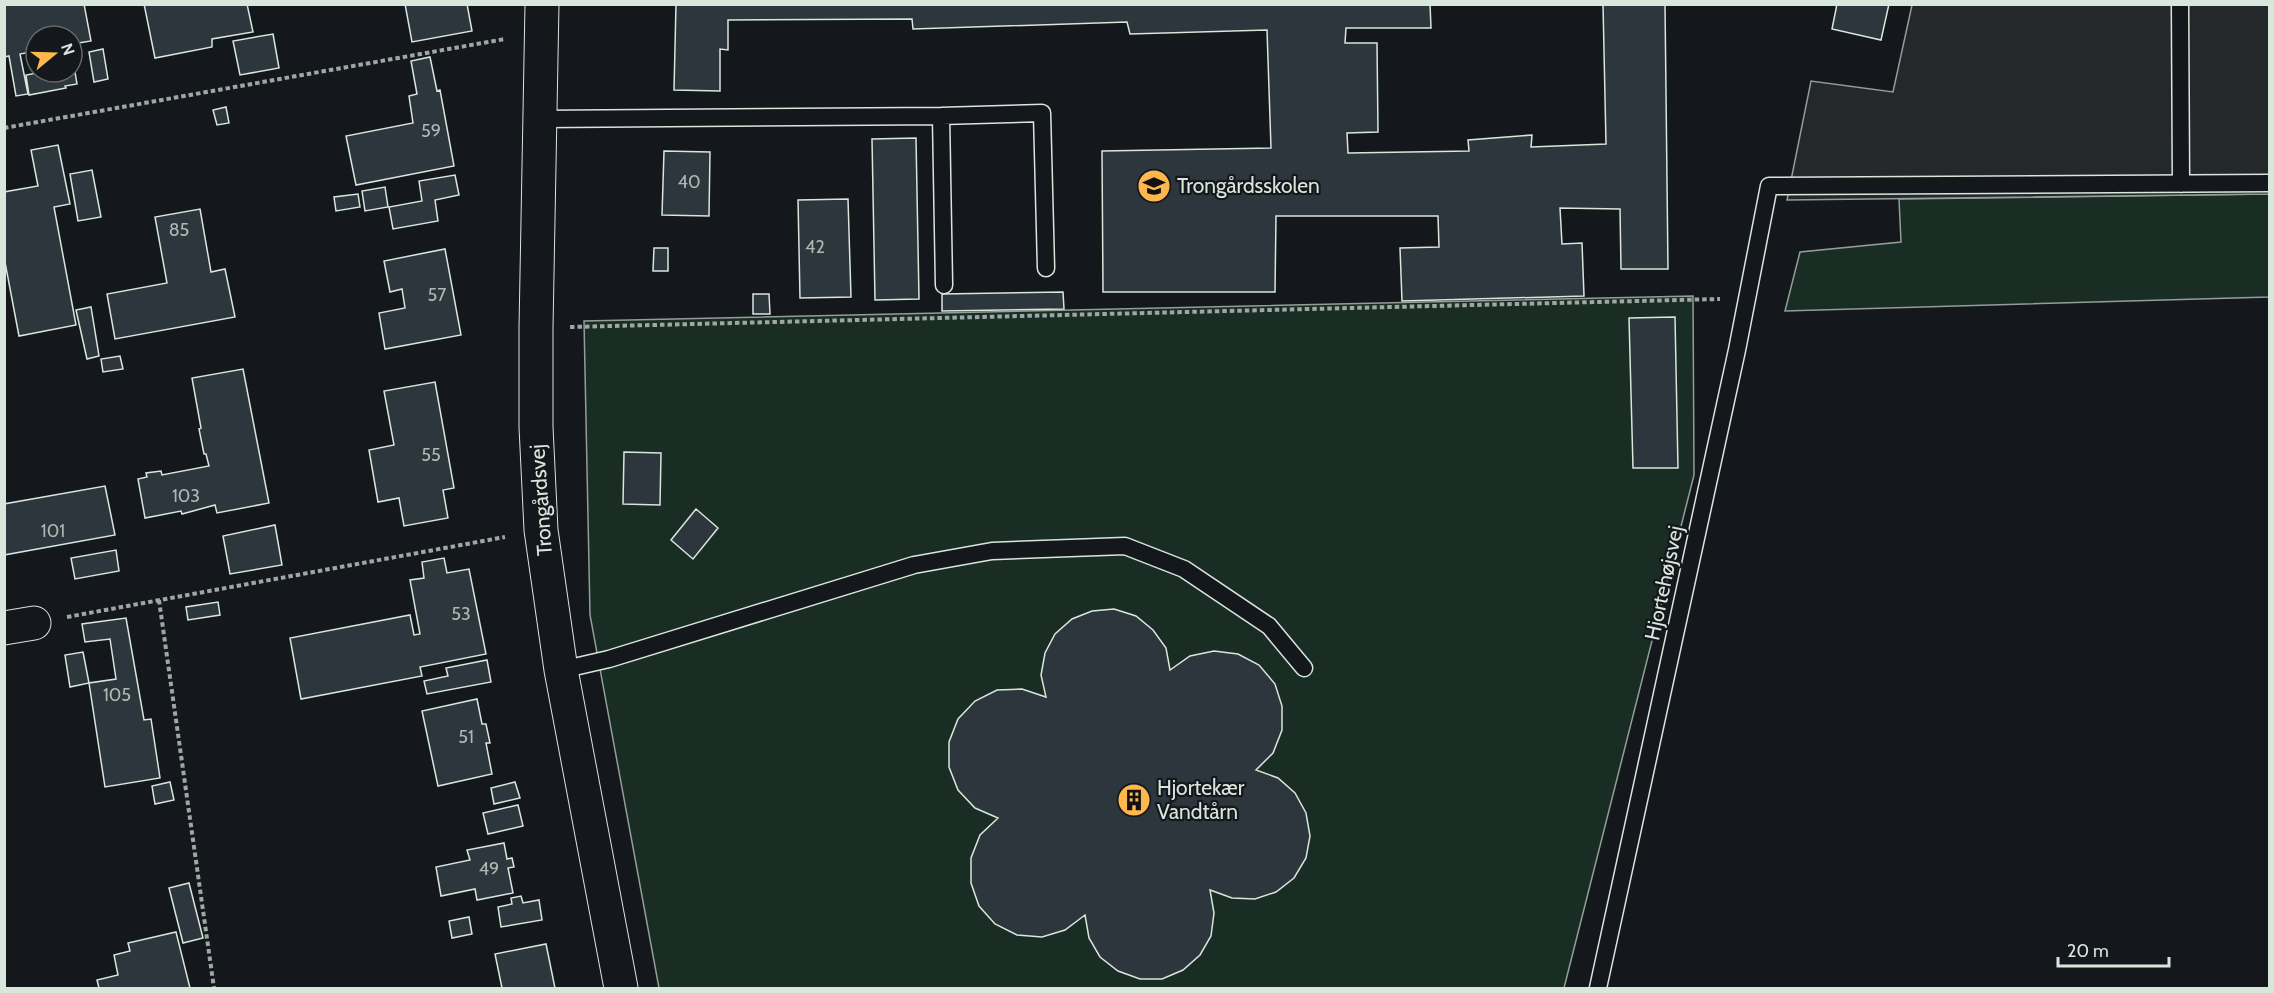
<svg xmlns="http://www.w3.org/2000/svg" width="2274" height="993" font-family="Cabin,sans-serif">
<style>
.green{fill:#1a2d24;stroke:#939e99;stroke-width:1.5}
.parking{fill:#24282b;stroke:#939e99;stroke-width:1.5}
.building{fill:#2c363c;stroke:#d8e6dc;stroke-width:1.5}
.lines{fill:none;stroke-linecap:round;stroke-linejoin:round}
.service-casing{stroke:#d8e6dc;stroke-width:19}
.minor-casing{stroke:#d8e6dc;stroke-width:35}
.path{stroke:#9da8a2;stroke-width:4;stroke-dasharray:4.5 3;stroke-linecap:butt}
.service{stroke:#14181c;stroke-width:16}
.minor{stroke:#14181c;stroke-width:33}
.labels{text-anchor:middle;stroke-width:4.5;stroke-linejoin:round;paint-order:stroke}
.number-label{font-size:18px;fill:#adbab4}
.poi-label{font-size:21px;fill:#d8e6dc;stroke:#14181c;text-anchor:start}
.street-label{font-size:21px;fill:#d8e6dc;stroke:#14181c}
</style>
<rect width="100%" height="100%" fill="#14181c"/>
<path class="green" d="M 2269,194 L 2269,297 L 1785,311 L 1800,252 L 1901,242 L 1899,199 Z
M 1693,296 L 1694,475 L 1564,988 L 659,988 L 590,615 L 584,321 Z"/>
<path class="parking" d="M 1912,5 L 2269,5 L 2269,194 L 1787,200 L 1811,81 L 1893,92 Z"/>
<path class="building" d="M 4,4 L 84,4 L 91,41 L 72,44 L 72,36 L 36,36 L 36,51 L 20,54 L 28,94 L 16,96 L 9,56 L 4,57 Z
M 144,4 L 247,4 L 253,32 L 212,39 L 212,47 L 155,58 Z
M 405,4 L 467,4 L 472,31 L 412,42 Z
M 676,4 L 1430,4 L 1431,28 L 1346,28 L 1345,43 L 1377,43 L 1378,132 L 1347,133 L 1348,153 L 1469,151 L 1468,140 L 1532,135 L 1531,147 L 1606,144 L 1603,4 L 1665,4 L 1668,269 L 1621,269 L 1620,209 L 1560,208 L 1562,244 L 1582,243 L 1584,296 L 1402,301 L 1400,248 L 1439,247 L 1438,216 L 1276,216 L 1275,292 L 1103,292 L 1102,151 L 1271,148 L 1267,30 L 1130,34 L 1127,22 L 913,29 L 912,19 L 728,20 L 728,50 L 720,49 L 720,91 L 674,90 Z
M 1837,4 L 1889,4 L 1881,40 L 1832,29 Z
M 273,34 L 279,68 L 240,75 L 233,41 Z
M 103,49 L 108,79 L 94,82 L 89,52 Z
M 430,57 L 437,91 L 440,90 L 454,166 L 356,185 L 346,136 L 413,123 L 409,96 L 417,94 L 411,61 Z
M 74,66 L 77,84 L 65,86 L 66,88 L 29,95 L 26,75 L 42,72 L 72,72 L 72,67 Z
M 226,107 L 229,123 L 217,125 L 213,110 Z
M 916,138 L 919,299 L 875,300 L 872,139 Z
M 58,145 L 70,204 L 54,207 L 76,325 L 19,336 L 4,257 L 4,192 L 38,186 L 31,150 Z
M 664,151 L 710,152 L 709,216 L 662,215 Z
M 92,170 L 101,217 L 78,221 L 70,174 Z
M 455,175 L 459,195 L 435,200 L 438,221 L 393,229 L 389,207 L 422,201 L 419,181 Z
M 385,187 L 388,207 L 365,211 L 362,191 Z
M 358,194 L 360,207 L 336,211 L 334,197 Z
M 848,199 L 851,297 L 800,298 L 798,200 Z
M 200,209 L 211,272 L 225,269 L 235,317 L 115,339 L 107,294 L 167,283 L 155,217 Z
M 654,248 L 668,248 L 668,271 L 653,271 Z
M 445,249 L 461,335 L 385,349 L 379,313 L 405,308 L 402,289 L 390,292 L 384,261 Z
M 1063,292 L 1064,309 L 942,311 L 942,294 Z
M 753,294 L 769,294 L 770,314 L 753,314 Z
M 91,307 L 99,356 L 87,359 L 76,310 Z
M 1675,317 L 1678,468 L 1633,468 L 1629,318 Z
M 120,356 L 123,369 L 103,372 L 101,359 Z
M 243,369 L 269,503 L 217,513 L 215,505 L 182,514 L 181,511 L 145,518 L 138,479 L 147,477 L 146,473 L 161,471 L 162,475 L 209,466 L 206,454 L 204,454 L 199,429 L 201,428 L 192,378 Z
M 435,382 L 454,488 L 443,490 L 448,518 L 404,526 L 399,498 L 378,502 L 369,450 L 394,445 L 384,391 Z
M 624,452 L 661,453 L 660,505 L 623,504 Z
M 105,486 L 115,535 L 4,555 L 4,504 Z
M 696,509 L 718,528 L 693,559 L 671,540 Z
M 275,525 L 282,565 L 230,574 L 223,536 Z
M 116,550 L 119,571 L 75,579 L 71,558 Z
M 444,558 L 447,573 L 469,569 L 486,654 L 420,667 L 422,676 L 301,699 L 290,638 L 410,615 L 414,635 L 420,634 L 410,580 L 424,578 L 422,562 Z
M 218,602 L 220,615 L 188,620 L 186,607 Z
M 1114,609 L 1136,616 L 1153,630 L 1166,648 L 1170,670 L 1190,656 L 1214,651 L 1238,654 L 1259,665 L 1275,684 L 1282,706 L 1282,730 L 1273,753 L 1256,770 L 1278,778 L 1295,793 L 1306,813 L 1310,836 L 1306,858 L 1294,878 L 1276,892 L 1255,899 L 1232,898 L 1210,890 L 1214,913 L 1211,936 L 1200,955 L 1183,970 L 1162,979 L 1140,979 L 1118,971 L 1100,957 L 1089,938 L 1085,915 L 1065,930 L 1042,937 L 1017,935 L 995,924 L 979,906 L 971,883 L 971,858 L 980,835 L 998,818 L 975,808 L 958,790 L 949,767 L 949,742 L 958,719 L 975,701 L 997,690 L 1022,689 L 1046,697 L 1041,675 L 1045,653 L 1055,634 L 1072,619 L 1092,611 Z
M 126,618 L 144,720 L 151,719 L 160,778 L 105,787 L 89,683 L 116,679 L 110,639 L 85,642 L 82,624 Z
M 83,652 L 89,683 L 70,687 L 65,655 Z
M 487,660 L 491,682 L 427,694 L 424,681 L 448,676 L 446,668 Z
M 477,699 L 482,724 L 486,724 L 490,743 L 486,743 L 492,774 L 438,786 L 422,711 Z
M 170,782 L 174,800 L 155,804 L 152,786 Z
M 515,782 L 520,798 L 494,804 L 491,788 Z
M 518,805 L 523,826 L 488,834 L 483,813 Z
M 504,843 L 507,859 L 512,858 L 514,867 L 508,868 L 513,893 L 477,900 L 475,889 L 441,896 L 436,867 L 470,860 L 467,850 Z
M 189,883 L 203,938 L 183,943 L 169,888 Z
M 521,896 L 523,903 L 539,900 L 542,920 L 501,927 L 498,907 L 512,904 L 511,898 Z
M 469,917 L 472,934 L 452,938 L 449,921 Z
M 176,932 L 190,988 L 99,988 L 97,980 L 118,975 L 114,955 L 130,951 L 128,943 Z
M 546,944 L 555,988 L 502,988 L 495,954 Z"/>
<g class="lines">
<defs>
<path id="service" d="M 2180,4 L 2181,184
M 941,116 L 944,285
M 541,119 L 941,116 L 1042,113 L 1046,268
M 561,670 L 609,659 L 914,565 L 992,551 L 1125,546 L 1184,569 L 1269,626 L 1304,668
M 1598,988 L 1737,350 L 1769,186 L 2270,183"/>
<path id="minor" d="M 542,4 L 536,328 L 536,427 L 541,530 L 561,670 L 621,988
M 4,628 L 34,623"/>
</defs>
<use href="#service" class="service-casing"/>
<use href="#minor" class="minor-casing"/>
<path class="path" d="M 4,128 L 505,39
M 570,327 L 1720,299
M 159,600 L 214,988
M 67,617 L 505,537"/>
<use href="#service" class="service"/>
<use href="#minor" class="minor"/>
</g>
<defs>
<symbol id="school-disc" viewBox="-11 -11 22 22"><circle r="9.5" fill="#ffb74d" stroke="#14181c"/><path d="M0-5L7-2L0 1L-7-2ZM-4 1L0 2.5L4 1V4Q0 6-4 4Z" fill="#111"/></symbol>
<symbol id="building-disc" viewBox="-11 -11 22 22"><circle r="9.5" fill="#ffb74d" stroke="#14181c"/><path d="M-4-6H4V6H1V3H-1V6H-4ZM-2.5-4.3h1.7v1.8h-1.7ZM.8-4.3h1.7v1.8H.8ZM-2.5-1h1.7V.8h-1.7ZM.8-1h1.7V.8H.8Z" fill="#111"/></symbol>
</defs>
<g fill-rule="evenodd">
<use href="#school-disc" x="1135" y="167" width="38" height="38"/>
<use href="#building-disc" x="1115" y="781" width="38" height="38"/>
</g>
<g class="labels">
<g class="number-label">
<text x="431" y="137">59</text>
<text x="689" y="188">40</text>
<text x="179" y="236">85</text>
<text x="815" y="253">42</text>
<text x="437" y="301">57</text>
<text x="431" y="461">55</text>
<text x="186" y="502">103</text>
<text x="53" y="537">101</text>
<text x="461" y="620">53</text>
<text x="117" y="701">105</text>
<text x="466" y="743">51</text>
<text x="489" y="875">49</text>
</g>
<g class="poi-label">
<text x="1177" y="193">Trongårdsskolen</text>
<text x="1157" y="795">Hjortekær<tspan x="1157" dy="24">Vandtårn</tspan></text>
</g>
<g class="street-label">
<text transform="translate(541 500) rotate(-94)" y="7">Trongårdsvej</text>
<text transform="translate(1664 583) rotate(-78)" y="7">Hjortehøjsvej</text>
</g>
</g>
<rect width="2274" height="993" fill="none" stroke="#d8e6dc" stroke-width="12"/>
<g transform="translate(54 54) rotate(71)"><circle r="28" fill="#14181c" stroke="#626a69" stroke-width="1.5"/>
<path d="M0-4.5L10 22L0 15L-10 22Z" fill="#ffb74d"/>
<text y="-9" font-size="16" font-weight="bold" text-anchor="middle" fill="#d8e6dc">N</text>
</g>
<path d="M2058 957v9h111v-9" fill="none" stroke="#d8e6dc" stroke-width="3"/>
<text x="2067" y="957" font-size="18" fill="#d8e6dc" stroke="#14181c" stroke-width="4.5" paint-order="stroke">20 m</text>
</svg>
